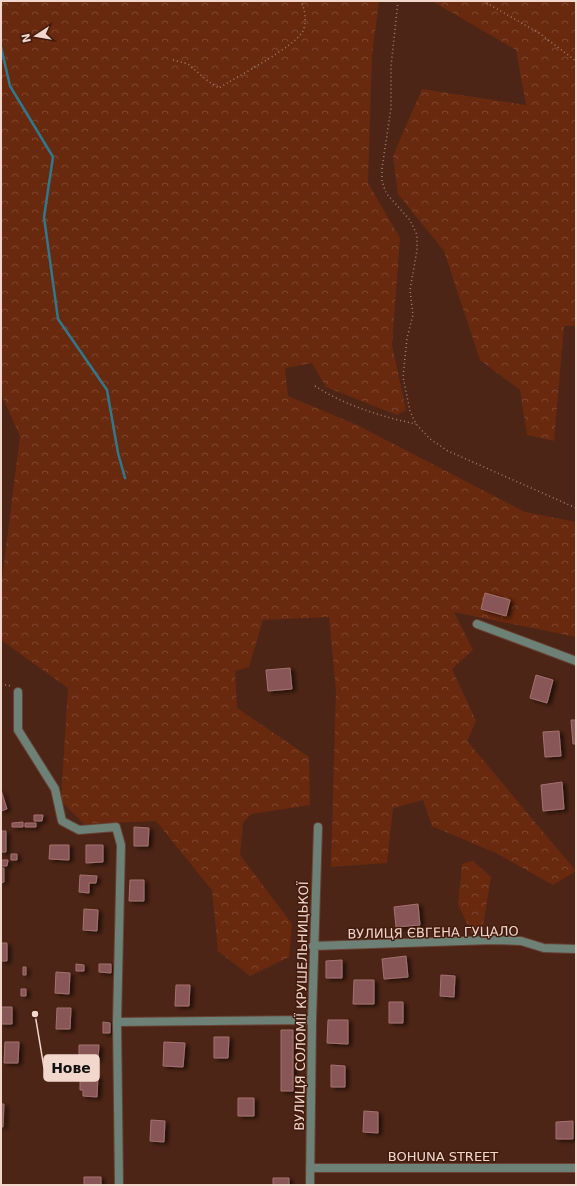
<svg xmlns="http://www.w3.org/2000/svg" width="577" height="1186" font-family="'DejaVu Sans',sans-serif">
<style>
.forest{fill:url(#forest-crowns)}
.lines{fill:none;stroke-linecap:round;stroke-linejoin:round}
.stream{stroke:#2f788e;stroke-width:2.5}
.building{fill:#885756;stroke:#a4716f;filter:url(#shadow)}
.street-casing{stroke:#674133;stroke-width:10}
.path{stroke:#a28074;stroke-width:1.5;stroke-dasharray:1 3;stroke-linecap:butt}
.street{stroke:#6d8176;stroke-width:8}
.labels{text-anchor:middle;stroke-width:3;stroke-linejoin:round;paint-order:stroke}
.street-label{font-size:13px;fill:#f2d7cd;stroke:#421b0c}
.leader{fill:none;stroke:#f2d7cd;stroke-width:1.5}
.callout-dot{fill:#f2d7cd;stroke:#421b0c;stroke-width:1.5}
.callout{fill:#f2d7cd;stroke:#f2d7cd;stroke-width:1.5}
.callout-label{font-size:14px;text-anchor:middle;font-weight:bold;fill:#111}
</style>
<defs>
<pattern id="forest-crowns" width="20" height="18" patternUnits="userSpaceOnUse"><rect width="20" height="18" fill="#69290e"/><path d="M2 6a3 3 0 1 1 6 0M12 15a3 3 0 1 1 6 0" fill="none" stroke="#7f4730"/></pattern>
<filter id="shadow"><feDropShadow dx="3.5" dy="2" stdDeviation="2" flood-color="#0009"/></filter>
</defs>
<rect width="100%" height="100%" fill="#4d2516"/>
<path class="forest" d="M 1,1 L 379,1 L 372,55 L 368,183 L 400,238 L 392,345 L 406,410 L 397,415 L 326,387 L 312,363 L 285,368 L 288,396 L 357,425 L 525,512 L 576,522 L 576,637 L 454,612 L 473,650 L 452,669 L 476,721 L 467,741 L 576,871 L 553,885 L 496,853 L 432,826 L 423,800 L 393,808 L 387,863 L 331,867 L 336,690 L 329,617 L 263,620 L 249,667 L 235,671 L 237,708 L 309,757 L 310,805 L 251,814 L 243,823 L 240,855 L 292,924 L 289,957 L 250,976 L 218,951 L 212,890 L 156,821 L 84,824 L 61,801 L 68,688 L 1,640 L 1,587 L 20,436 L 1,394 Z
M 432,1 L 576,1 L 576,326 L 564,326 L 554,441 L 527,435 L 520,390 L 480,360 L 444,251 L 398,194 L 393,156 L 422,89 L 526,105 L 516,50 Z
M 473,861 L 491,877 L 482,931 L 472,934 L 458,904 L 462,864 Z"/>
<g class="lines">
<path class="stream" d="M 1,47 L 10,86 L 53,157 L 44,217 L 58,319 L 107,390 L 118,453 L 125,478"/>
</g>
<path class="building" d="M 485,593 L 510,600 L 506,616 L 481,609 Z
M 290,668 L 292,689 L 268,691 L 266,670 Z
M 536,675 L 553,680 L 547,703 L 530,698 Z
M 571,720 L 576,720 L 576,744 L 573,744 Z
M 559,731 L 561,756 L 545,757 L 543,732 Z
M 562,782 L 564,809 L 543,811 L 541,785 Z
M 1,790 L 7,809 L 1,811 Z
M 34,815 L 43,815 L 42,821 L 34,821 Z
M 23,822 L 23,827 L 12,827 L 12,823 Z
M 25,823 L 36,823 L 36,827 L 25,827 Z
M 134,827 L 149,828 L 148,846 L 134,846 Z
M 1,831 L 6,831 L 6,852 L 1,852 Z
M 50,845 L 69,845 L 69,860 L 49,859 Z
M 86,845 L 103,845 L 103,862 L 86,863 Z
M 11,854 L 17,854 L 17,860 L 11,860 Z
M 1,860 L 8,860 L 7,866 L 1,866 Z
M 1,868 L 4,868 L 4,882 L 1,883 Z
M 80,875 L 97,876 L 96,883 L 89,883 L 89,893 L 79,892 Z
M 130,880 L 144,880 L 144,901 L 129,901 Z
M 418,904 L 420,925 L 396,927 L 394,907 Z
M 84,909 L 98,910 L 97,931 L 83,930 Z
M 1,943 L 7,943 L 7,961 L 1,961 Z
M 406,956 L 408,977 L 384,979 L 382,959 Z
M 342,960 L 342,978 L 326,978 L 326,961 Z
M 76,964 L 84,965 L 84,971 L 76,971 Z
M 99,964 L 111,964 L 111,973 L 99,972 Z
M 23,967 L 26,967 L 26,975 L 23,975 Z
M 56,972 L 70,973 L 69,994 L 55,993 Z
M 441,975 L 455,976 L 454,997 L 440,996 Z
M 354,980 L 374,980 L 374,1004 L 353,1004 Z
M 176,985 L 190,985 L 189,1006 L 175,1006 Z
M 21,989 L 26,989 L 26,996 L 21,996 Z
M 389,1002 L 403,1002 L 403,1023 L 389,1023 Z
M 1,1007 L 12,1007 L 12,1024 L 1,1024 Z
M 57,1008 L 71,1008 L 70,1029 L 56,1029 Z
M 328,1020 L 348,1020 L 348,1044 L 327,1043 Z
M 103,1022 L 110,1023 L 110,1033 L 103,1033 Z
M 281,1030 L 293,1030 L 293,1091 L 281,1091 Z
M 214,1037 L 229,1037 L 228,1058 L 214,1058 Z
M 5,1042 L 19,1042 L 18,1063 L 4,1063 Z
M 164,1042 L 185,1043 L 183,1067 L 163,1066 Z
M 79,1045 L 99,1045 L 98,1060 L 79,1060 Z
M 331,1065 L 345,1066 L 345,1087 L 331,1087 Z
M 80,1075 L 98,1076 L 97,1097 L 83,1096 L 83,1090 L 80,1090 Z
M 238,1098 L 254,1098 L 254,1116 L 238,1116 Z
M 1,1104 L 4,1104 L 3,1127 L 1,1127 Z
M 364,1111 L 378,1112 L 378,1133 L 363,1132 Z
M 151,1120 L 165,1121 L 164,1142 L 150,1141 Z
M 573,1121 L 573,1139 L 556,1139 L 556,1122 Z
M 84,1177 L 101,1177 L 101,1185 L 84,1185 Z
M 273,1178 L 289,1178 L 289,1185 L 273,1185 Z"/>
<g class="lines">
<defs>
<path id="street" d="M 477,624 L 576,661
M 18,692 L 18,730 L 55,789 L 62,821 L 79,830 L 116,827 L 121,845 L 117,1022 L 119,1185
M 313,946 L 492,940 L 521,941 L 544,948 L 576,949
M 117,1022 L 312,1020
M 310,1168 L 576,1168
M 310,1185 L 312,1020 L 318,827"/>
</defs>
<use href="#street" class="street-casing"/>
<path class="path" d="M 398,1 L 391,66 L 391,108 L 382,168 L 382,181 L 386,193 L 410,220 L 417,235 L 417,250 L 410,290 L 413,315 L 407,338 L 403,377 L 410,411 L 416,424 L 430,439 L 448,451 L 576,508
M 483,1 L 539,33 L 576,61
M 173,60 L 188,64 L 209,82 L 219,88 C 236,77 295,47 303,31 C 307,21 305,10 301,1
M 315,386 C 344,405 382,417 416,424
M 1,684 L 11,686"/>
<use href="#street" class="street"/>
</g>
<g class="labels">
<g class="street-label">
<text transform="translate(433 932) rotate(-1)" y="5">ВУЛИЦЯ ЄВГЕНА ГУЦАЛО</text>
<text transform="translate(301 1006) rotate(-89)" y="5">ВУЛИЦЯ СОЛОМІЇ КРУШЕЛЬНИЦЬКОЇ</text>
<text x="443" y="1161">BOHUNA STREET</text>
</g>
</g>
<path class="leader" d="M35 1014L44 1068"/>
<circle class="callout-dot" cx="35" cy="1014" r="4"/>
<rect class="callout" x="44" y="1055" width="55" height="26" rx="4"/>
<g class="callout-label">
<text x="71" y="1073">Нове</text>
</g>
<rect width="577" height="1186" fill="none" stroke="#f2d7cd" stroke-width="4"/>
<g transform="translate(36 36) rotate(258)" stroke="#421b0c" stroke-width="3" paint-order="stroke">
<path d="M0-3L7 15L0 10L-7 15Z" fill="#f2d7cd"/>
<text y="-6" font-size="11" font-weight="bold" text-anchor="middle" fill="#f2d7cd">N</text>
</g>
</svg>
